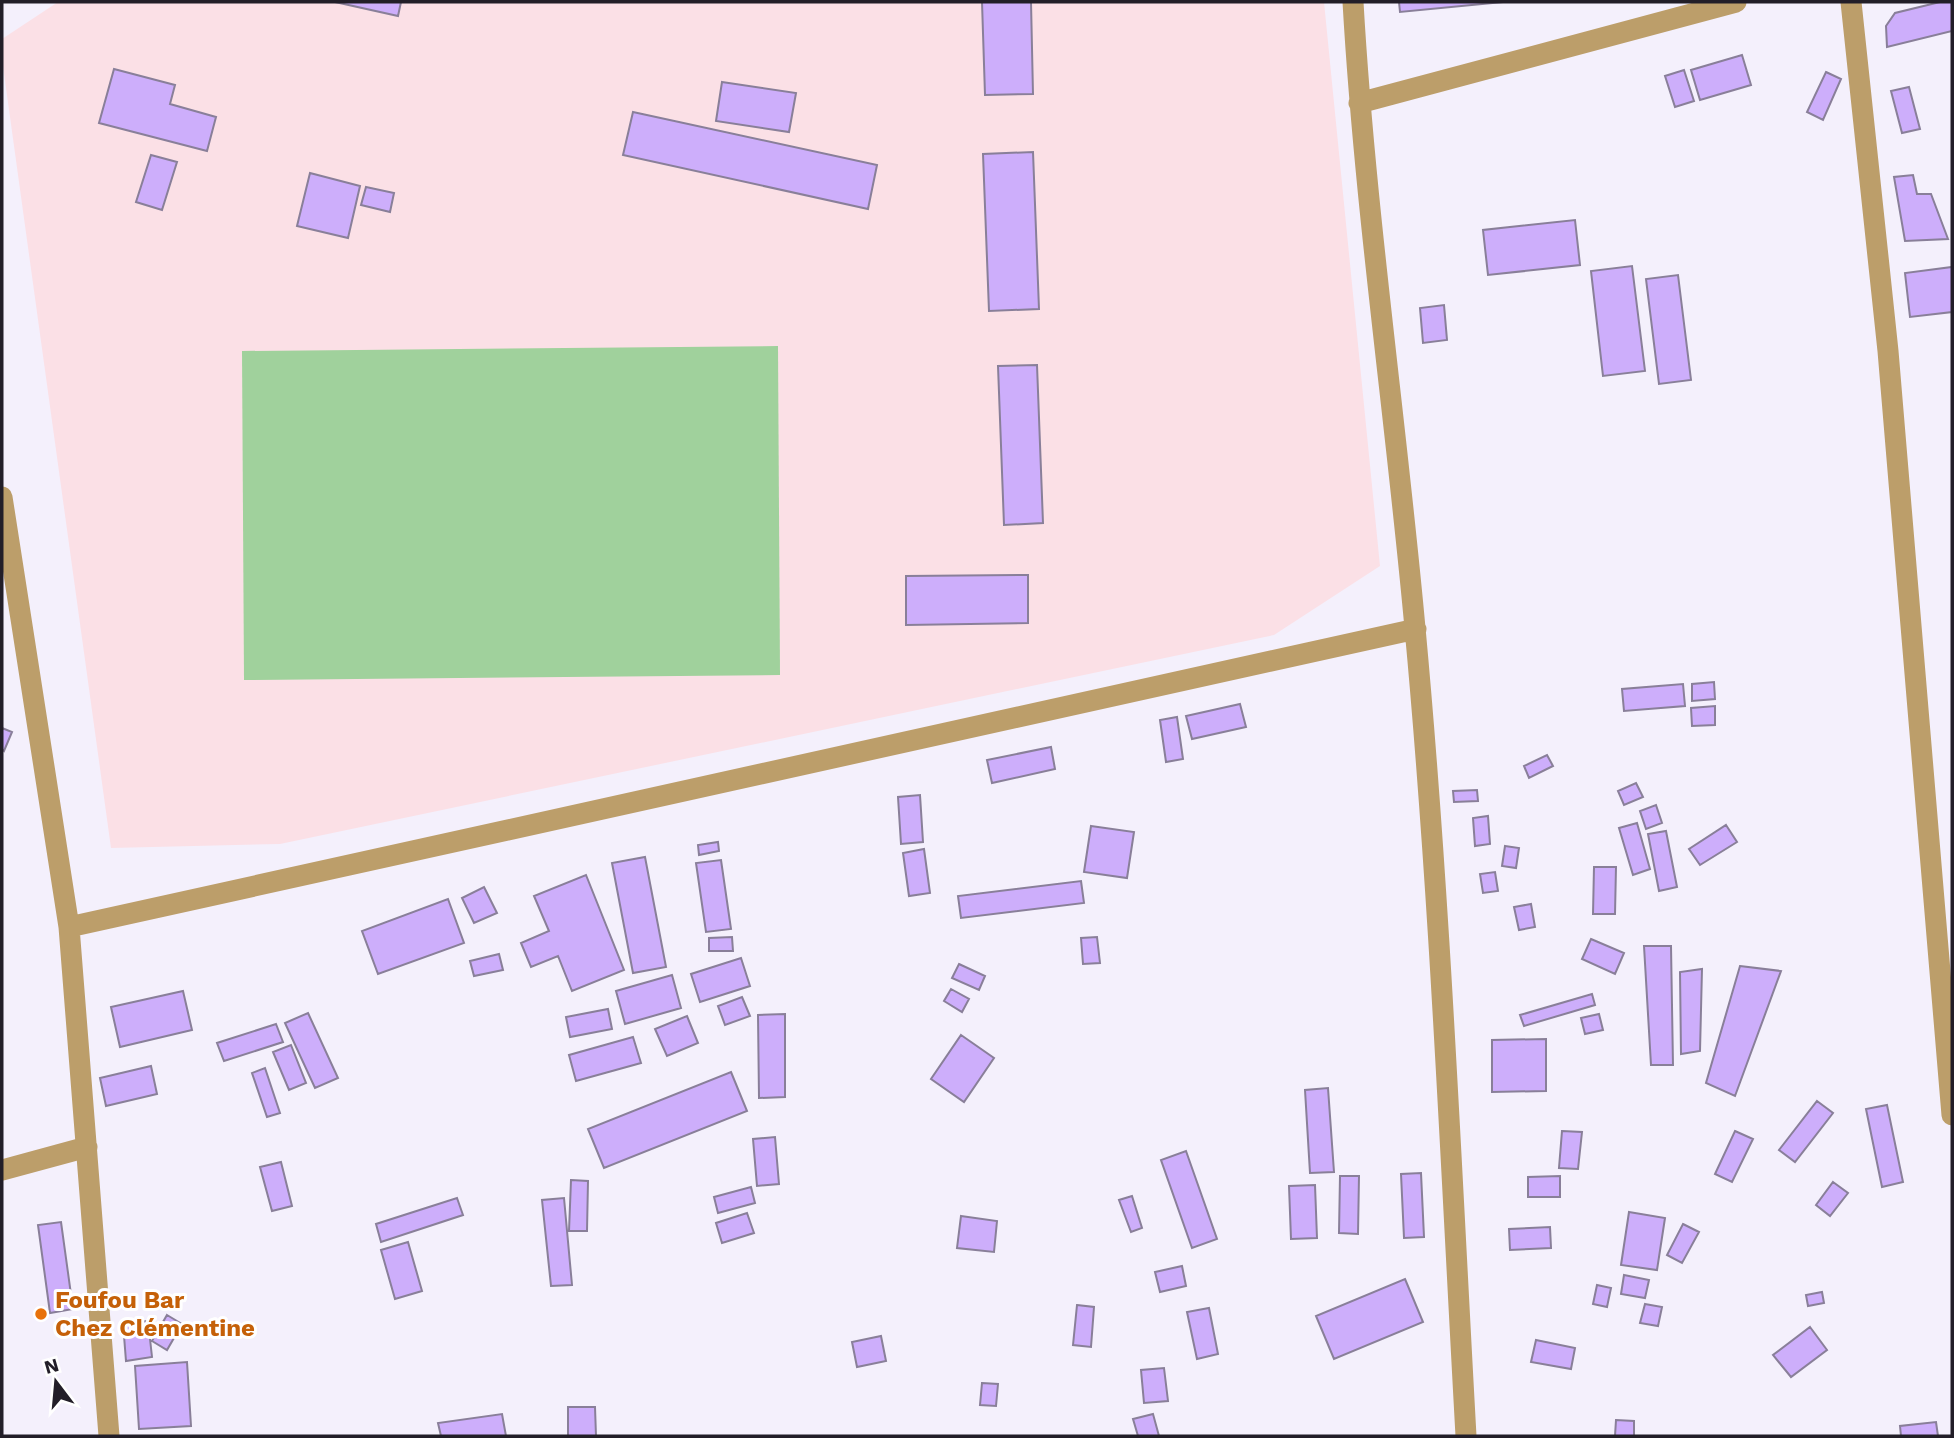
<svg xmlns="http://www.w3.org/2000/svg" width="1954" height="1438" font-family="'Work Sans',sans-serif">
<style>
.education{fill:#fbe0e6}
.green{fill:#a0d19c}
.building{fill:#cdaefb;stroke:#897f99;stroke-width:2}
.lines{fill:none;stroke-linecap:round;stroke-linejoin:round}
.street{stroke:#bc9e6a;stroke-width:21}
.food-dot{fill:#e8710a;stroke:#fff;stroke-width:2.5}
.labels{text-anchor:middle;stroke-width:6;stroke-linejoin:round;paint-order:stroke}
.food-label{font-size:24px;font-weight:bold;fill:#c56008;stroke:#fff;text-anchor:start}
</style>
<rect width="100%" height="100%" fill="#f4f0fc"/>
<path class="education" d="M 58,2 L 1324,2 L 1380,566 L 1274,635 L 280,844 L 111,848 L 2,59 L 2,39 Z"/>
<path class="green" d="M 778,346 L 780,675 L 244,680 L 242,351 Z"/>
<path class="building" d="M 335,2 L 401,2 L 398,16 Z
M 982,2 L 1031,2 L 1033,94 L 985,95 Z
M 1399,2 L 1503,2 L 1400,12 Z
M 1940,2 L 1952,2 L 1952,31 L 1887,47 L 1886,26 L 1895,13 Z
M 1742,55 L 1751,85 L 1700,100 L 1691,70 Z
M 114,69 L 175,85 L 170,104 L 216,117 L 207,151 L 99,123 Z
M 1684,70 L 1694,101 L 1675,107 L 1665,76 Z
M 1826,72 L 1841,79 L 1823,120 L 1807,112 Z
M 722,82 L 796,93 L 789,132 L 716,121 Z
M 1909,87 L 1920,129 L 1902,133 L 1891,91 Z
M 633,112 L 877,165 L 868,209 L 623,155 Z
M 1033,152 L 1039,309 L 989,311 L 983,154 Z
M 151,155 L 177,162 L 162,210 L 136,202 Z
M 310,173 L 360,186 L 348,238 L 297,226 Z
M 1913,175 L 1917,194 L 1931,194 L 1948,239 L 1905,241 L 1894,177 Z
M 366,187 L 394,193 L 390,212 L 361,205 Z
M 1575,220 L 1580,265 L 1488,275 L 1483,230 Z
M 1632,266 L 1645,371 L 1603,376 L 1591,271 Z
M 1952,267 L 1952,312 L 1910,317 L 1905,273 Z
M 1678,275 L 1691,380 L 1659,384 L 1646,279 Z
M 1444,305 L 1447,340 L 1423,343 L 1420,308 Z
M 1037,365 L 1043,523 L 1004,525 L 998,366 Z
M 1028,575 L 1028,623 L 906,625 L 906,576 Z
M 1714,682 L 1715,699 L 1692,701 L 1692,684 Z
M 1683,684 L 1685,706 L 1624,711 L 1622,689 Z
M 1240,704 L 1246,727 L 1192,739 L 1186,716 Z
M 1715,706 L 1715,725 L 1692,726 L 1691,708 Z
M 1177,717 L 1183,759 L 1166,762 L 1160,720 Z
M 2,728 L 12,732 L 4,751 L 2,749 Z
M 1051,747 L 1055,769 L 992,783 L 987,760 Z
M 1547,755 L 1553,766 L 1529,778 L 1524,766 Z
M 1636,783 L 1643,797 L 1624,805 L 1618,791 Z
M 1477,790 L 1478,801 L 1454,802 L 1453,791 Z
M 920,795 L 923,842 L 901,844 L 898,797 Z
M 1656,805 L 1662,823 L 1646,829 L 1640,811 Z
M 1488,816 L 1490,844 L 1475,846 L 1473,818 Z
M 1637,823 L 1650,869 L 1633,875 L 1619,828 Z
M 1726,825 L 1737,842 L 1700,865 L 1689,849 Z
M 1091,826 L 1134,832 L 1127,878 L 1084,872 Z
M 1666,831 L 1677,887 L 1659,891 L 1648,834 Z
M 718,842 L 719,851 L 699,855 L 698,845 Z
M 1505,846 L 1519,848 L 1516,868 L 1502,866 Z
M 924,849 L 930,893 L 909,896 L 903,853 Z
M 645,857 L 666,967 L 633,973 L 612,863 Z
M 721,860 L 731,929 L 706,932 L 696,863 Z
M 1594,867 L 1616,867 L 1615,914 L 1593,914 Z
M 1495,872 L 1498,891 L 1483,893 L 1480,874 Z
M 586,875 L 624,970 L 572,991 L 558,956 L 531,967 L 521,943 L 549,931 L 534,896 Z
M 1081,881 L 1084,903 L 961,918 L 958,896 Z
M 484,887 L 497,913 L 474,923 L 462,898 Z
M 448,899 L 464,943 L 378,974 L 362,931 Z
M 1531,904 L 1535,927 L 1519,930 L 1514,907 Z
M 732,937 L 733,951 L 709,951 L 709,938 Z
M 1097,937 L 1100,963 L 1083,964 L 1081,938 Z
M 1591,939 L 1624,953 L 1615,974 L 1582,959 Z
M 1644,946 L 1671,946 L 1673,1065 L 1651,1065 Z
M 499,954 L 503,970 L 474,976 L 470,961 Z
M 741,958 L 750,986 L 700,1002 L 691,974 Z
M 959,964 L 985,976 L 979,990 L 952,978 Z
M 1740,966 L 1781,971 L 1735,1096 L 1706,1083 Z
M 1702,969 L 1700,1051 L 1681,1054 L 1680,972 Z
M 672,975 L 681,1008 L 625,1024 L 616,991 Z
M 951,989 L 969,999 L 962,1012 L 944,1001 Z
M 183,991 L 192,1030 L 120,1047 L 111,1007 Z
M 1592,994 L 1595,1005 L 1524,1026 L 1520,1015 Z
M 742,997 L 750,1016 L 725,1025 L 718,1006 Z
M 608,1009 L 612,1029 L 570,1037 L 566,1017 Z
M 308,1013 L 338,1078 L 315,1088 L 285,1023 Z
M 785,1014 L 785,1097 L 759,1098 L 758,1015 Z
M 1599,1014 L 1603,1030 L 1585,1034 L 1581,1018 Z
M 687,1016 L 698,1043 L 667,1056 L 655,1029 Z
M 276,1024 L 283,1042 L 224,1061 L 217,1043 Z
M 961,1035 L 994,1058 L 964,1102 L 931,1079 Z
M 633,1037 L 641,1063 L 576,1081 L 569,1055 Z
M 1546,1039 L 1546,1091 L 1492,1092 L 1492,1040 Z
M 291,1045 L 306,1083 L 289,1090 L 273,1052 Z
M 151,1066 L 157,1094 L 106,1106 L 100,1078 Z
M 265,1068 L 280,1113 L 267,1117 L 252,1073 Z
M 731,1072 L 747,1111 L 604,1168 L 588,1129 Z
M 1328,1088 L 1334,1172 L 1310,1173 L 1305,1090 Z
M 1817,1101 L 1833,1113 L 1795,1162 L 1779,1150 Z
M 1887,1105 L 1903,1182 L 1882,1187 L 1866,1109 Z
M 1562,1131 L 1582,1132 L 1578,1169 L 1559,1168 Z
M 1735,1131 L 1753,1139 L 1732,1182 L 1715,1174 Z
M 775,1137 L 779,1184 L 757,1186 L 753,1139 Z
M 1186,1151 L 1217,1239 L 1192,1248 L 1161,1160 Z
M 281,1162 L 292,1206 L 272,1211 L 260,1167 Z
M 1421,1173 L 1424,1237 L 1404,1238 L 1401,1174 Z
M 1340,1176 L 1359,1176 L 1358,1234 L 1339,1233 Z
M 1560,1176 L 1560,1197 L 1528,1197 L 1528,1177 Z
M 571,1180 L 588,1181 L 587,1231 L 569,1231 Z
M 1833,1182 L 1848,1193 L 1830,1216 L 1816,1205 Z
M 1315,1185 L 1317,1238 L 1291,1239 L 1289,1186 Z
M 751,1187 L 755,1203 L 718,1213 L 714,1197 Z
M 1132,1196 L 1142,1228 L 1131,1232 L 1119,1200 Z
M 457,1198 L 463,1215 L 381,1242 L 376,1224 Z
M 564,1198 L 572,1285 L 551,1286 L 542,1200 Z
M 1629,1212 L 1665,1218 L 1657,1270 L 1621,1265 Z
M 747,1213 L 754,1233 L 722,1243 L 716,1223 Z
M 961,1216 L 997,1221 L 994,1252 L 957,1248 Z
M 61,1222 L 73,1309 L 50,1313 L 38,1225 Z
M 1683,1224 L 1699,1232 L 1682,1263 L 1667,1255 Z
M 1550,1227 L 1551,1248 L 1510,1250 L 1509,1229 Z
M 408,1242 L 422,1291 L 395,1299 L 381,1250 Z
M 1182,1266 L 1186,1286 L 1160,1292 L 1155,1272 Z
M 1624,1275 L 1649,1280 L 1645,1298 L 1621,1294 Z
M 1405,1279 L 1423,1322 L 1334,1359 L 1316,1316 Z
M 1597,1285 L 1611,1288 L 1607,1307 L 1593,1304 Z
M 1822,1292 L 1824,1303 L 1808,1306 L 1806,1295 Z
M 1645,1304 L 1662,1307 L 1658,1326 L 1640,1323 Z
M 1077,1305 L 1094,1307 L 1091,1347 L 1073,1345 Z
M 1209,1308 L 1218,1354 L 1197,1359 L 1187,1312 Z
M 167,1315 L 182,1324 L 167,1350 L 152,1341 Z
M 148,1321 L 152,1357 L 126,1361 L 123,1323 Z
M 1810,1327 L 1827,1350 L 1791,1377 L 1773,1355 Z
M 881,1336 L 886,1361 L 857,1367 L 852,1342 Z
M 1536,1340 L 1575,1348 L 1571,1369 L 1531,1362 Z
M 187,1362 L 191,1426 L 139,1429 L 135,1366 Z
M 1164,1368 L 1168,1401 L 1144,1403 L 1141,1370 Z
M 982,1383 L 998,1384 L 996,1406 L 980,1405 Z
M 568,1407 L 595,1407 L 596,1436 L 568,1436 Z
M 502,1414 L 506,1436 L 441,1436 L 438,1423 Z
M 1153,1414 L 1159,1436 L 1138,1436 L 1133,1419 Z
M 1616,1420 L 1634,1421 L 1634,1436 L 1615,1436 Z
M 1936,1422 L 1938,1436 L 1901,1436 L 1900,1426 Z"/>
<g class="lines">
<path class="street" d="M 1353,2 C 1365,211 1396,419 1415,628 C 1440,897 1451,1167 1466,1436
M 1851,2 L 1888,351 L 1952,1115
M 1359,103 L 1736,2
M 2,497 L 69,927 L 109,1436
M 69,927 L 1416,629
M 2,1170 L 87,1147"/>
</g>
<circle class="food-dot" cx="41" cy="1314" r="7"/>
<g class="labels">
<g class="food-label">
<text x="55" y="1308">Foufou Bar<tspan x="55" dy="28">Chez Clémentine</tspan></text>
</g>
</g>
<rect width="1954" height="1438" fill="none" stroke="#221e28" stroke-width="7"/>
<g transform="translate(56 1382) rotate(344)" stroke="#ffffff" stroke-width="5" paint-order="stroke">
<path d="M0-5L12 26L0 18L-12 26Z" fill="#221e28"/>
<text y="-10" font-size="19" font-weight="bold" text-anchor="middle" fill="#221e28">N</text>
</g>
</svg>
